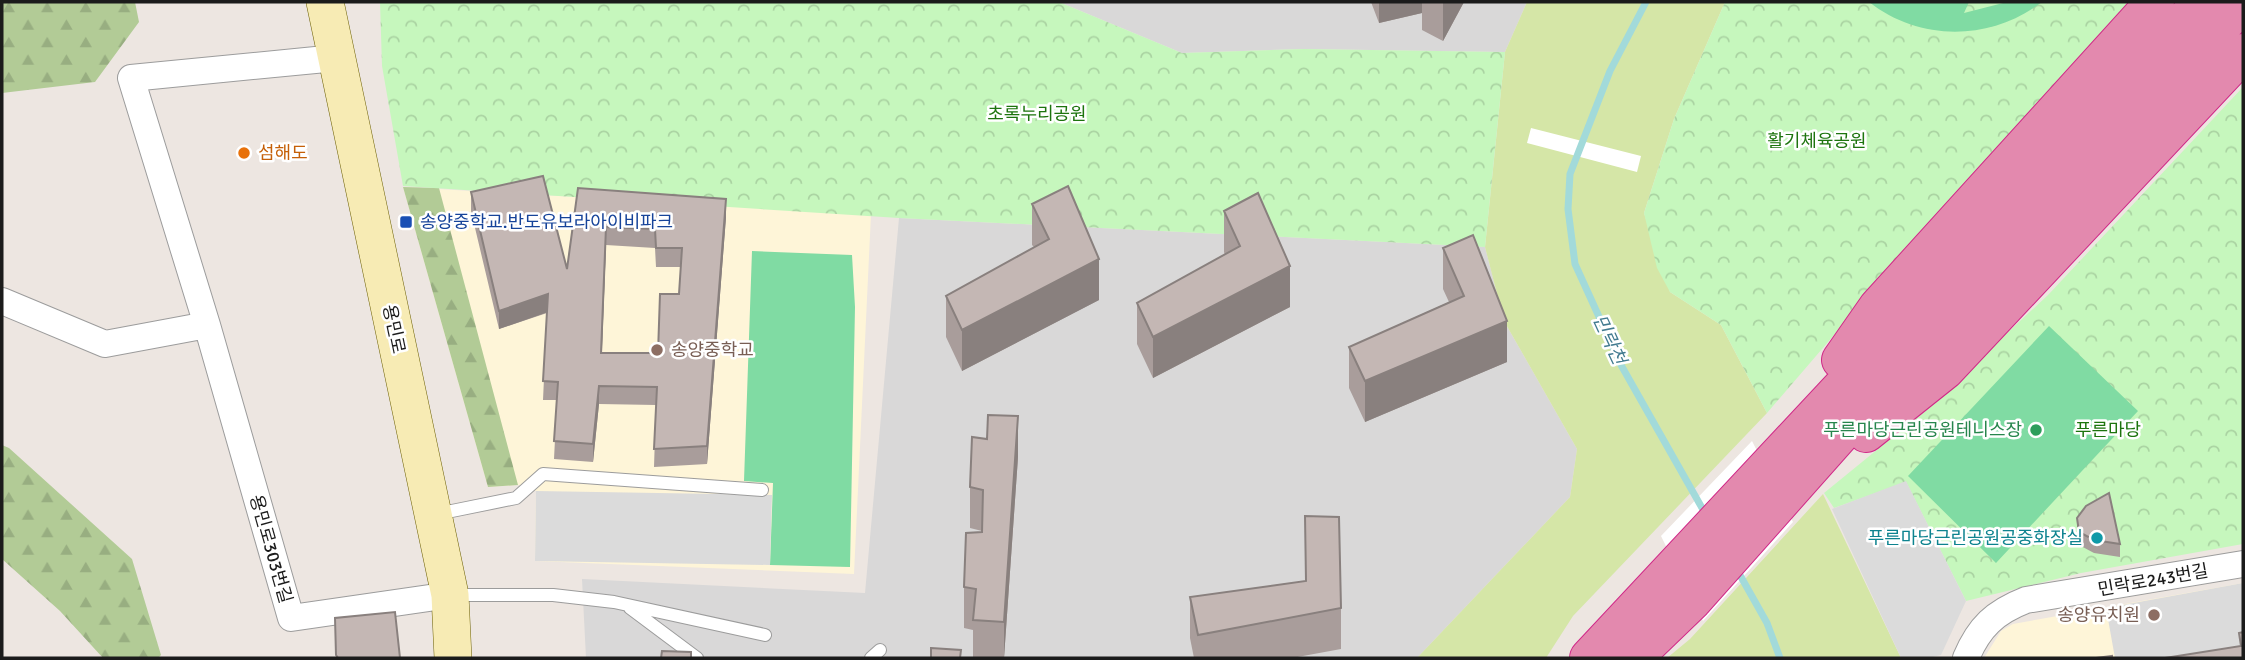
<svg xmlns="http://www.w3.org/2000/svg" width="2245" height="660" font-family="Signika,'Noto Sans KR',sans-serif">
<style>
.residential{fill:#d9d8d8}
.education{fill:#fef5d8}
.grass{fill:#d5e6a7}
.forest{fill:url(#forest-firs)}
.park{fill:url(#park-crowns)}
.pitch{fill:#80dba3}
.parking{fill:#dbdbdb}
.pier{fill:#fff}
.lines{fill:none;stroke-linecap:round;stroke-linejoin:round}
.stream{stroke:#a2dada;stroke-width:7}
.lane-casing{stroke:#9c9c9c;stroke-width:14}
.street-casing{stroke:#9c9c9c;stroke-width:28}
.secondary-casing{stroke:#6d6107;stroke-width:38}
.highway-casing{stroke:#d02888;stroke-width:40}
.lane{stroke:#fff;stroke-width:12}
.street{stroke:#fff;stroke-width:26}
.secondary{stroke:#f7ebb4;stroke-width:37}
.highway{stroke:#e389ae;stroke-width:38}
.wall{fill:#a99d9b;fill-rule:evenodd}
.shaded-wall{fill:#89807e}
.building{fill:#c4b7b4;stroke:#89807e;stroke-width:2;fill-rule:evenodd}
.food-dot{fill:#e8710a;stroke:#fff;stroke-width:2.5}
.transit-dot{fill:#1a4fb4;stroke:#fff;stroke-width:2.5}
.education-dot{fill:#8d6e63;stroke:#fff;stroke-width:2.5}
.leisure-dot{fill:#2e9e5b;stroke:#fff;stroke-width:2.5}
.culture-dot{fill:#0f9aa8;stroke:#fff;stroke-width:2.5}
.labels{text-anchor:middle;stroke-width:5;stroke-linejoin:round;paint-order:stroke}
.park-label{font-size:18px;fill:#1d740e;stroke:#fff}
.food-label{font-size:18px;fill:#c56008;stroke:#fff;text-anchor:start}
.transit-label{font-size:18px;fill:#164399;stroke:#fff;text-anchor:start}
.street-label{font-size:18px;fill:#1b1b1b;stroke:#fff}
.education-label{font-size:18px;fill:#785e54;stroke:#fff;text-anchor:start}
.leisure-label{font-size:18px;fill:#27864d;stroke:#fff;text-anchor:end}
.culture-label{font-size:18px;fill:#0d838f;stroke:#fff;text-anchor:end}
.water-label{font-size:19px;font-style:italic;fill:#427b90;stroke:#fff}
</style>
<defs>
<pattern id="forest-firs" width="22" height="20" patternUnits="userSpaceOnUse" patternTransform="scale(1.75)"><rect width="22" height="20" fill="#b2cb96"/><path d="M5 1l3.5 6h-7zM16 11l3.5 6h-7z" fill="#98ae81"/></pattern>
<pattern id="park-crowns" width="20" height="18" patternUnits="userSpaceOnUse" patternTransform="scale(1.75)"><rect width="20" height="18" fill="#c6f7bd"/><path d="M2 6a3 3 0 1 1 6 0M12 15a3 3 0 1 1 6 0" fill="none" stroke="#aad3a2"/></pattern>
</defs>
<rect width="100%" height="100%" fill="#ede6e1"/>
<path class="residential" d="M 1059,2 L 1527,2 L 1505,52 L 1304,49 L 1182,53 Z
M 899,218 L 1485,247 L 1504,321 L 1577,449 L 1570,497 L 1417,658 L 586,658 L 582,579 L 865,593 Z"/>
<path class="education" d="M 403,187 L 871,214 L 854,574 L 535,561 L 536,491 L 518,485 L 488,487 Z
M 2243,583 L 2243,658 L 1984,658 L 2001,631 L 2013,624 Z"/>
<path class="grass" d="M 1527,2 L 1725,2 L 1674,119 L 1644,213 L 1670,292 L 1721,325 L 1767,413 L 1573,616 L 1546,658 L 1417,658 L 1570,497 L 1577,449 L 1504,321 L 1485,247 L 1505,52 Z
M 1823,494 L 1901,658 L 1667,658 L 1690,639 Z"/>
<path class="forest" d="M 2,2 L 135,2 L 139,22 L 95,82 L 2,93 Z
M 403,187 L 439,188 L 518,485 L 488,487 Z
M 2,445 L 9,448 L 132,559 L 161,655 L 158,658 L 103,658 L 60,611 L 2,559 Z"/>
<path class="park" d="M 380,2 L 1059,2 L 1182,53 L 1304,49 L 1505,52 L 1485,247 L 899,218 L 403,186 L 382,66 Z
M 1725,2 L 2132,2 L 1895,264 L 1767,413 L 1721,325 L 1670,292 L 1657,268 L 1644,213 L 1674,119 Z
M 2243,87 L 2243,544 L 2081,573 L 1966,601 L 1906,482 L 1834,508 L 1824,493 L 1916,418 L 2048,295 Z"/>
<path class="pitch" d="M 1869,2 L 1969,2 L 1964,13 L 2007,2 L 2042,2 C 1991,41 1920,42 1869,2 Z
M 752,251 L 852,255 L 855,307 L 850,567 L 770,565 L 773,483 L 744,481 Z
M 2049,326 L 2138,411 L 1996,563 L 1908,476 Z"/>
<path class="parking" d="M 1906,481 L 1966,601 L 1941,655 L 1928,658 L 1901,658 L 1832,509 Z
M 536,491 L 772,495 L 770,565 L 535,561 Z
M 2243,583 L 2243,647 L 2181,658 L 2115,658 L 2106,608 Z"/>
<path class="pier" d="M 1531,128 L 1641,156 L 1637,172 L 1527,143 Z
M 1752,441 L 1793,522 L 1703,621 L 1661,536 Z"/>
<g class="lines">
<path class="stream" d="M 1646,2 L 1610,71 L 1570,174 L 1568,209 L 1575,264 L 1621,365 L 1706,515
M 1736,568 L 1767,623 L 1780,658"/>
<defs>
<path id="lane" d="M 437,514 L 516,498 L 543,474 L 762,490
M 454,595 L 553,595 L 614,602 L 765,635
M 630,608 L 697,658
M 871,658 L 880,650"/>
<path id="street" d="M 2,301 L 105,344 L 207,325 L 291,618 L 450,595
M 207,325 L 131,78 L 336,58
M 1966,658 C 1979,627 1995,612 2026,600 L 2243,564"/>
<path id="secondary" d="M 325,2 L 450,595 L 453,658"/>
<path id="highway" d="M 1841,360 L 1878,307 L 2155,2
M 1866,433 L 1945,370 L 2243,53
M 1589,658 L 2202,2
M 1633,658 L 1693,600 L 1948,313 L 2243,3"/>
</defs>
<use href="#lane" class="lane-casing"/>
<use href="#street" class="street-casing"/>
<use href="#secondary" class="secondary-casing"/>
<use href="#highway" class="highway-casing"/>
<use href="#lane" class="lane"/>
<use href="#street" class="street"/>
<use href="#secondary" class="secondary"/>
<use href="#highway" class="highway"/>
</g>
<path class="wall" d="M 1371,2 L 1464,2 L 1443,41 L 1422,30 L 1422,13 L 1379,23 Z
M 578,188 L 726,217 L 707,464 L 654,467 L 656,405 L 599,404 L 593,462 L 554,459 L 557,400 L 543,400 L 547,313 L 499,329 L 471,211 L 471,192 L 567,269 ZM 606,245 L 655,248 L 656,267 L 681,267 L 679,294 L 658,353 L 602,353 Z
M 1032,204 L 1099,300 L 962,371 L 946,337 L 946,296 L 1034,247 L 1032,245 Z
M 1224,211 L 1290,307 L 1153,378 L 1137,344 L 1137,303 L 1225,255 L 1224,252 Z
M 1443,248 L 1507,362 L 1365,422 L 1349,388 L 1349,347 L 1449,302 L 1443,289 Z
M 1018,457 L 1004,658 L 973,658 L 973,630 L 964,628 L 964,587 L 982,531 L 970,528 L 970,487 Z
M 1305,516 L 1341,608 L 1341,649 L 1292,658 L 1194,658 L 1190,638 L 1190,597 L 1305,581 Z
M 2077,518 L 2120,544 L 2120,557 L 2094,553 L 2079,545 L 2077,531 Z"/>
<path class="shaded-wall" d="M 1379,2 L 1422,2 L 1422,13 L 1379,23 Z
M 1443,2 L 1464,2 L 1443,41 Z
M 726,199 L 726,217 L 707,464 L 707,446 Z
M 606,227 L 606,245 L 601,371 L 601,353 Z
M 1099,259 L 1099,300 L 962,371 L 962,330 Z
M 1290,266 L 1290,307 L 1153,378 L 1153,337 Z
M 548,294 L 548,312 L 499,329 L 499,311 Z
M 1507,321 L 1507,362 L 1365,422 L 1365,381 Z
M 599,386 L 599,404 L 593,462 L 593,444 Z
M 1018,416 L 1018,457 L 1004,658 L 1004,622 Z"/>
<path class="building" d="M 543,176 L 567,269 L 578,188 L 726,199 L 707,446 L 654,449 L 657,387 L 599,386 L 593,444 L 554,441 L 558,382 L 543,381 L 548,294 L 499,311 L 471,192 ZM 606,227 L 655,229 L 656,248 L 682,248 L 679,294 L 660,294 L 658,353 L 601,353 Z
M 1068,186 L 1099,259 L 962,330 L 946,296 L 1049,239 L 1032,204 Z
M 1258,193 L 1290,266 L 1153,337 L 1137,303 L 1240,246 L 1224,211 Z
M 1473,235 L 1507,321 L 1365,381 L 1349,347 L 1464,296 L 1443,248 Z
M 988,415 L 1018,416 L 1004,622 L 973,620 L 976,589 L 964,587 L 966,533 L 982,532 L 983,490 L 970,487 L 972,437 L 987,439 Z
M 2109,493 L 2120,544 L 2094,540 L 2079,532 L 2077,518 L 2086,506 Z
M 1305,516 L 1339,517 L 1341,608 L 1198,635 L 1190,597 L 1306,581 Z
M 395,612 L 400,658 L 338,658 L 336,655 L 335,618 Z
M 2243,632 L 2243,658 L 2165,658 L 2241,646 L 2239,633 Z
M 931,648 L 961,650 L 960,658 L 931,658 Z
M 662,651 L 691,652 L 691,658 L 661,658 Z
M 2112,656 L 2112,658 L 2096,658 Z"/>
<circle class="food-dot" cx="244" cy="153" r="7"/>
<rect class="transit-dot" x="399" y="215" width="14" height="14" rx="3.5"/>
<g class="education-dot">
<circle cx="657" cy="350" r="7"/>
<circle cx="2154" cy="615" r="7"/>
</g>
<circle class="leisure-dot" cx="2036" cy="430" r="7"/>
<circle class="culture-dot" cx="2097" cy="538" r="7"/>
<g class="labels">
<g class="park-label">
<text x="1037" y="120">초록누리공원</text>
<text x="1817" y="147">활기체육공원</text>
<text x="2108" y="436">푸른마당</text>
</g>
<g class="food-label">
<text x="258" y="159">섬해도</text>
</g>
<g class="transit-label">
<text x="420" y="228">송양중학교.반도유보라아이비파크</text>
</g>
<g class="street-label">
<text transform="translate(394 329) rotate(78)" y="6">용민로</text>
<text transform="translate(271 549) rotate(74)" y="6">용민로303번길</text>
<text transform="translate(2153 580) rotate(-10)" y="6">민락로243번길</text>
</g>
<g class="education-label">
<text x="671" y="356">송양중학교</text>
<text x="2140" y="621" text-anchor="end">송양유치원</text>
</g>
<g class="leisure-label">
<text x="2022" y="436">푸른마당근린공원테니스장</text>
</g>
<g class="culture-label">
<text x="2083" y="544">푸른마당근린공원공중화장실</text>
</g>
<g class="water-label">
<text transform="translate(1610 339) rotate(65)" y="7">민락천</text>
</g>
</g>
<rect width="2245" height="660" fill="none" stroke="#1b1b1b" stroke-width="7"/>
</svg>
